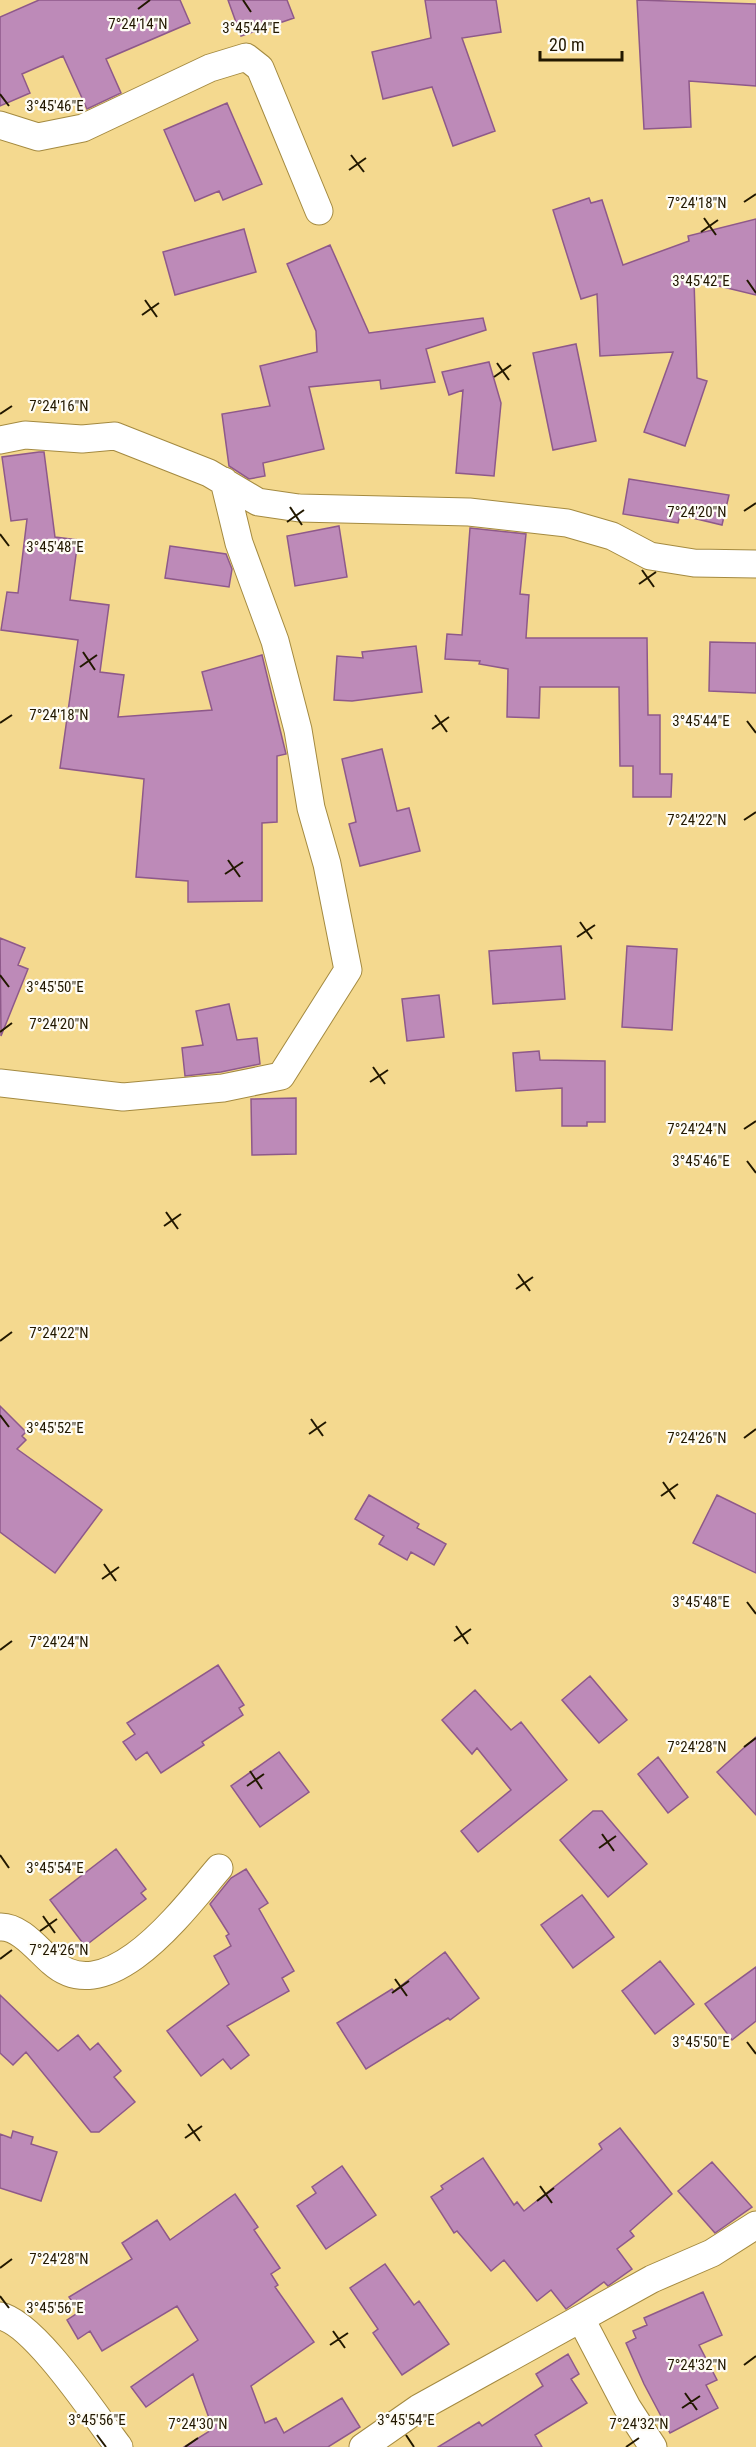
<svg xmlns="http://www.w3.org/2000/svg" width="756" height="2447" font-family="'Roboto Condensed',sans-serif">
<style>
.building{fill:#bd8ab8;stroke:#8e598a;stroke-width:1.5}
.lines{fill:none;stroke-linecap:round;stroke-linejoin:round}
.minor-casing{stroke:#a48a40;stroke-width:29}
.minor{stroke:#fff;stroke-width:27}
.ticks{fill:none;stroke:#221800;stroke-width:2}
.ticks-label{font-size:15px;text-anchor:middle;fill:#221800;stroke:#fefcf5;stroke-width:4.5;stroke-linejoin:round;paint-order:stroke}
</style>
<rect width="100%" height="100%" fill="#f4d98f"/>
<path class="building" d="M 39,0 L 180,0 L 190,23 L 106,59 L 121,93 L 87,109 L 63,56 L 22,74 L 30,93 L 0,106 L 0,17 Z
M 228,0 L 287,0 L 294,18 L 241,36 Z
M 425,0 L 496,0 L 501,32 L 462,38 L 495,131 L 453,146 L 432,87 L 383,99 L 372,52 L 431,38 Z
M 637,0 L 756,4 L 756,86 L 689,81 L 691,127 L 644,129 Z
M 227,103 L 262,184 L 223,200 L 219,191 L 195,201 L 164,130 Z
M 589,198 L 591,203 L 602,200 L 623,265 L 689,241 L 688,236 L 756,219 L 756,295 L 694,280 L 697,378 L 707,381 L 685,446 L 644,432 L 673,352 L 600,356 L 597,294 L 581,299 L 553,210 Z
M 244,229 L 256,272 L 175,295 L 163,252 Z
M 330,245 L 369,333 L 483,318 L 486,330 L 426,349 L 435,382 L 381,389 L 380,380 L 309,387 L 324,449 L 263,463 L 265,476 L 249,479 L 229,466 L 222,414 L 270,406 L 260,366 L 317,352 L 316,331 L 287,264 Z
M 576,344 L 596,441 L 553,450 L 533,353 Z
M 489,362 L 501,403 L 494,476 L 456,473 L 463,390 L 449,395 L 442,372 Z
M 39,452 L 44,452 L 55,537 L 78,540 L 70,600 L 109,605 L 100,672 L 124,675 L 118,717 L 212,710 L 202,672 L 262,655 L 286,754 L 277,756 L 277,822 L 262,823 L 262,901 L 188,902 L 188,881 L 136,877 L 144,779 L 60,768 L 78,640 L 1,630 L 7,592 L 18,593 L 27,519 L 11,521 L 2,457 Z
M 629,479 L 729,495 L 722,525 L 680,515 L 678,523 L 623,514 Z
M 339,526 L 347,577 L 295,586 L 287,536 Z
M 470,528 L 526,534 L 520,594 L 529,595 L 526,638 L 647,638 L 648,715 L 660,715 L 660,774 L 672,774 L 671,797 L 633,797 L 633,766 L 620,766 L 619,687 L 540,687 L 539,718 L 507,717 L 508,669 L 479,664 L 480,661 L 445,659 L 447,634 L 462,635 Z
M 170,546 L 226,554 L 232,569 L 229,587 L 165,578 Z
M 710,642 L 756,643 L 756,693 L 709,691 Z
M 416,646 L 422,692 L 352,701 L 334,700 L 337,656 L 363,658 L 362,652 Z
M 382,749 L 397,811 L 409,808 L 420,851 L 360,866 L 349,824 L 356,822 L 342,759 Z
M 0,938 L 25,948 L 18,965 L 28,969 L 1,1036 Z
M 561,946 L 565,999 L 493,1004 L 489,951 Z
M 627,946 L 677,949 L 672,1030 L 622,1027 Z
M 439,995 L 444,1037 L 407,1041 L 402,999 Z
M 229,1004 L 237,1040 L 257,1038 L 260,1064 L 221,1072 L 185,1076 L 182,1048 L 203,1045 L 196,1011 Z
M 539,1051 L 540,1060 L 605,1061 L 605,1122 L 587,1122 L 587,1126 L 562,1126 L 562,1088 L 516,1091 L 513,1053 Z
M 296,1098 L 296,1154 L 252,1155 L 251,1099 Z
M 0,1406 L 26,1432 L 22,1436 L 26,1440 L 17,1449 L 102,1510 L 55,1573 L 0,1532 Z
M 369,1495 L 419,1524 L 417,1528 L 446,1544 L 434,1565 L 411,1552 L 407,1560 L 379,1544 L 384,1536 L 355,1519 Z
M 717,1495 L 756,1514 L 756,1573 L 693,1543 Z
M 218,1665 L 244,1705 L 239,1708 L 243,1715 L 202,1742 L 204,1745 L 161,1773 L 147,1752 L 136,1760 L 123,1742 L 135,1734 L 127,1723 Z
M 590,1676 L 627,1720 L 599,1743 L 562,1700 Z
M 475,1690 L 511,1730 L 521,1722 L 567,1780 L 478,1852 L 461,1831 L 511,1790 L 477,1748 L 472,1754 L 442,1720 Z
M 756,1737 L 756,1815 L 717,1772 Z
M 279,1752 L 309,1792 L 260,1827 L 231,1786 Z
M 658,1757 L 688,1797 L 668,1813 L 638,1774 Z
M 593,1811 L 602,1811 L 647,1864 L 608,1897 L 560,1840 Z
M 116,1849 L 146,1889 L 141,1893 L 146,1899 L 85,1946 L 50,1900 Z
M 246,1869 L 268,1903 L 259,1909 L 294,1971 L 282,1978 L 289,1991 L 227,2026 L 249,2055 L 231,2069 L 223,2059 L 201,2076 L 167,2031 L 229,1984 L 214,1956 L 231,1946 L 226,1936 L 229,1934 L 210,1904 L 231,1878 Z
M 582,1895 L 614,1937 L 573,1968 L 541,1925 Z
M 445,1952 L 479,1998 L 450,2020 L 448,2018 L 366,2069 L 337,2023 L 392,1989 L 394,1991 Z
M 660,1961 L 694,2004 L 655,2034 L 622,1991 Z
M 756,1967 L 756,2021 L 732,2040 L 705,2004 Z
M 0,1995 L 58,2051 L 78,2035 L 90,2050 L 98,2043 L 121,2071 L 114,2077 L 135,2102 L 99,2132 L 91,2132 L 26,2052 L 13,2065 L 0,2053 Z
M 620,2128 L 672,2194 L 630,2231 L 634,2236 L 617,2249 L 632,2269 L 608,2286 L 604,2282 L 566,2309 L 551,2290 L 537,2301 L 504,2260 L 491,2271 L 457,2231 L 454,2233 L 431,2197 L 443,2189 L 441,2186 L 483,2158 L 514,2205 L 517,2202 L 524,2211 L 602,2149 L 599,2144 Z
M 13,2131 L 33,2137 L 31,2144 L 57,2152 L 41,2201 L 0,2188 L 0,2134 L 11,2138 Z
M 712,2162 L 752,2207 L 715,2233 L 678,2191 Z
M 342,2166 L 376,2215 L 326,2249 L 297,2206 L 316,2193 L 312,2187 Z
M 235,2194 L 258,2227 L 254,2230 L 280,2268 L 271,2274 L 278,2285 L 275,2287 L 314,2342 L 251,2386 L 265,2423 L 276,2418 L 284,2433 L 342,2398 L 360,2427 L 328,2447 L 184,2447 L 213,2429 L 193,2374 L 146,2407 L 131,2387 L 198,2340 L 177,2306 L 102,2351 L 90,2331 L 78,2339 L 67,2320 L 79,2312 L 69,2297 L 132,2259 L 122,2243 L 157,2220 L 170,2240 Z
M 385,2264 L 414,2305 L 419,2301 L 449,2344 L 402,2375 L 373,2333 L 378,2329 L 350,2288 Z
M 703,2292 L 722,2335 L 699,2345 L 717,2380 L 706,2385 L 718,2408 L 670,2433 L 644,2384 L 626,2343 L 636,2338 L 633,2331 L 647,2325 L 644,2318 Z
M 568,2354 L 579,2374 L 571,2379 L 587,2403 L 535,2435 L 542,2447 L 438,2447 L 479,2422 L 482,2426 L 543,2386 L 536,2374 Z"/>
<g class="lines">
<defs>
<path id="minor" d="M 0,125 L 38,137 L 83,128 L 210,68 L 246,57 L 260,68 L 319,211
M 0,440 L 25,435 L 82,439 L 115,436 L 209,473 L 258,502 L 299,508 L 469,512 L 567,523 L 612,536 L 650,556 L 694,563 L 756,564
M 0,1083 L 123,1097 L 223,1088 L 281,1076 L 348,970 L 327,864 L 311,808 L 298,730 L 275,641 L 239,543 L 224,481
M 0,1927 C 20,1926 38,1950 52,1962 C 109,2013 186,1906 219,1868
M 0,2316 C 35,2323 96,2417 119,2447
M 581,2319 L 627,2407 L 653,2447
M 363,2447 L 419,2408 L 652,2279 L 712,2253 L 756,2225"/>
</defs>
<use href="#minor" class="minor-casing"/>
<use href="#minor" class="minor"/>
</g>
<path class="ticks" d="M 243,0 L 251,12M 138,9 L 150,0M 0,94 L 9,106M 351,155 L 364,172M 349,170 L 366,158M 744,202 L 756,194M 704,218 L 716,235M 701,232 L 718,220M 747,280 L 756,293M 145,300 L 157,317M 142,315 L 159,303M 497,363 L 509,380M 494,377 L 511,365M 0,414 L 12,406M 290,507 L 302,525M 744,511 L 756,503M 287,522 L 304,510M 0,534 L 9,546M 642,570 L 654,587M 639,584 L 656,572M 83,652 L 95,670M 80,667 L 97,655M 435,715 L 447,732M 747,721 L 756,733M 0,723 L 12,715M 432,729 L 449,717M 744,820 L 756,812M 228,860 L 240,877M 225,874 L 243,862M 580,922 L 592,939M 577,937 L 595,925M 0,975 L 9,987M 0,1032 L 12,1023M 373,1067 L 385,1084M 370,1082 L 388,1070M 744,1129 L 756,1121M 747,1161 L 756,1173M 166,1212 L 178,1229M 164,1226 L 181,1214M 518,1274 L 530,1291M 516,1289 L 533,1277M 0,1341 L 12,1332M 0,1415 L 9,1427M 311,1419 L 323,1436M 309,1434 L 326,1422M 744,1438 L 756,1429M 663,1482 L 675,1499M 661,1496 L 678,1484M 104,1564 L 116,1581M 102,1579 L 119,1567M 747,1602 L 756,1614M 456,1626 L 468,1644M 454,1641 L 471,1629M 0,1650 L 12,1641M 744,1747 L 756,1738M 250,1771 L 262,1789M 247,1786 L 264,1774M 602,1834 L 614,1851M 599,1848 L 616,1836M 0,1855 L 9,1868M 43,1916 L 55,1933M 40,1931 L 57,1919M 0,1959 L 12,1950M 395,1979 L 407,1996M 392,1993 L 409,1981M 747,2042 L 756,2054M 188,2124 L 200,2141M 185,2138 L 202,2126M 540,2186 L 552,2203M 537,2201 L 554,2188M 0,2268 L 12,2259M 0,2296 L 9,2308M 333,2331 L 345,2348M 330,2345 L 348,2333M 744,2365 L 756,2356M 685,2393 L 697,2410M 682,2408 L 700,2396M 97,2435 L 106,2447M 406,2435 L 414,2447M 185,2447 L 198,2438M 626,2447 L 639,2438"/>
<g class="ticks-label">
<text x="138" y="29">7°24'14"N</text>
<text x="251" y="33">3°45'44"E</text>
<text x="55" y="111">3°45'46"E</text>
<text x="697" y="208">7°24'18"N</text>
<text x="701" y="286">3°45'42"E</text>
<text x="59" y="411">7°24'16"N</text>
<text x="697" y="517">7°24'20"N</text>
<text x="55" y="552">3°45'48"E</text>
<text x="59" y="720">7°24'18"N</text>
<text x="701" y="726">3°45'44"E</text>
<text x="697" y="825">7°24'22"N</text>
<text x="55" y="992">3°45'50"E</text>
<text x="59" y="1029">7°24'20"N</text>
<text x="697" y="1134">7°24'24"N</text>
<text x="701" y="1166">3°45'46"E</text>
<text x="59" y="1338">7°24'22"N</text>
<text x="55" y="1433">3°45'52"E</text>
<text x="697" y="1443">7°24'26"N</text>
<text x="701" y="1607">3°45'48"E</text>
<text x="59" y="1647">7°24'24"N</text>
<text x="697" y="1752">7°24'28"N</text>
<text x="55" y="1873">3°45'54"E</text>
<text x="59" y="1955">7°24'26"N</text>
<text x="701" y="2047">3°45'50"E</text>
<text x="59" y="2264">7°24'28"N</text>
<text x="55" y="2313">3°45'56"E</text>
<text x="697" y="2370">7°24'32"N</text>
<text x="97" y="2425">3°45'56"E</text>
<text x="406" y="2425">3°45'54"E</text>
<text x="198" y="2429">7°24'30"N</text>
<text x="639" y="2429">7°24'32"N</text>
</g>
<path d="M540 51v9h82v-9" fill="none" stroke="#221800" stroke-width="3"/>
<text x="549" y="51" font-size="18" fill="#221800" stroke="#fefcf5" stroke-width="4.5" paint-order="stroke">20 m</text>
</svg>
